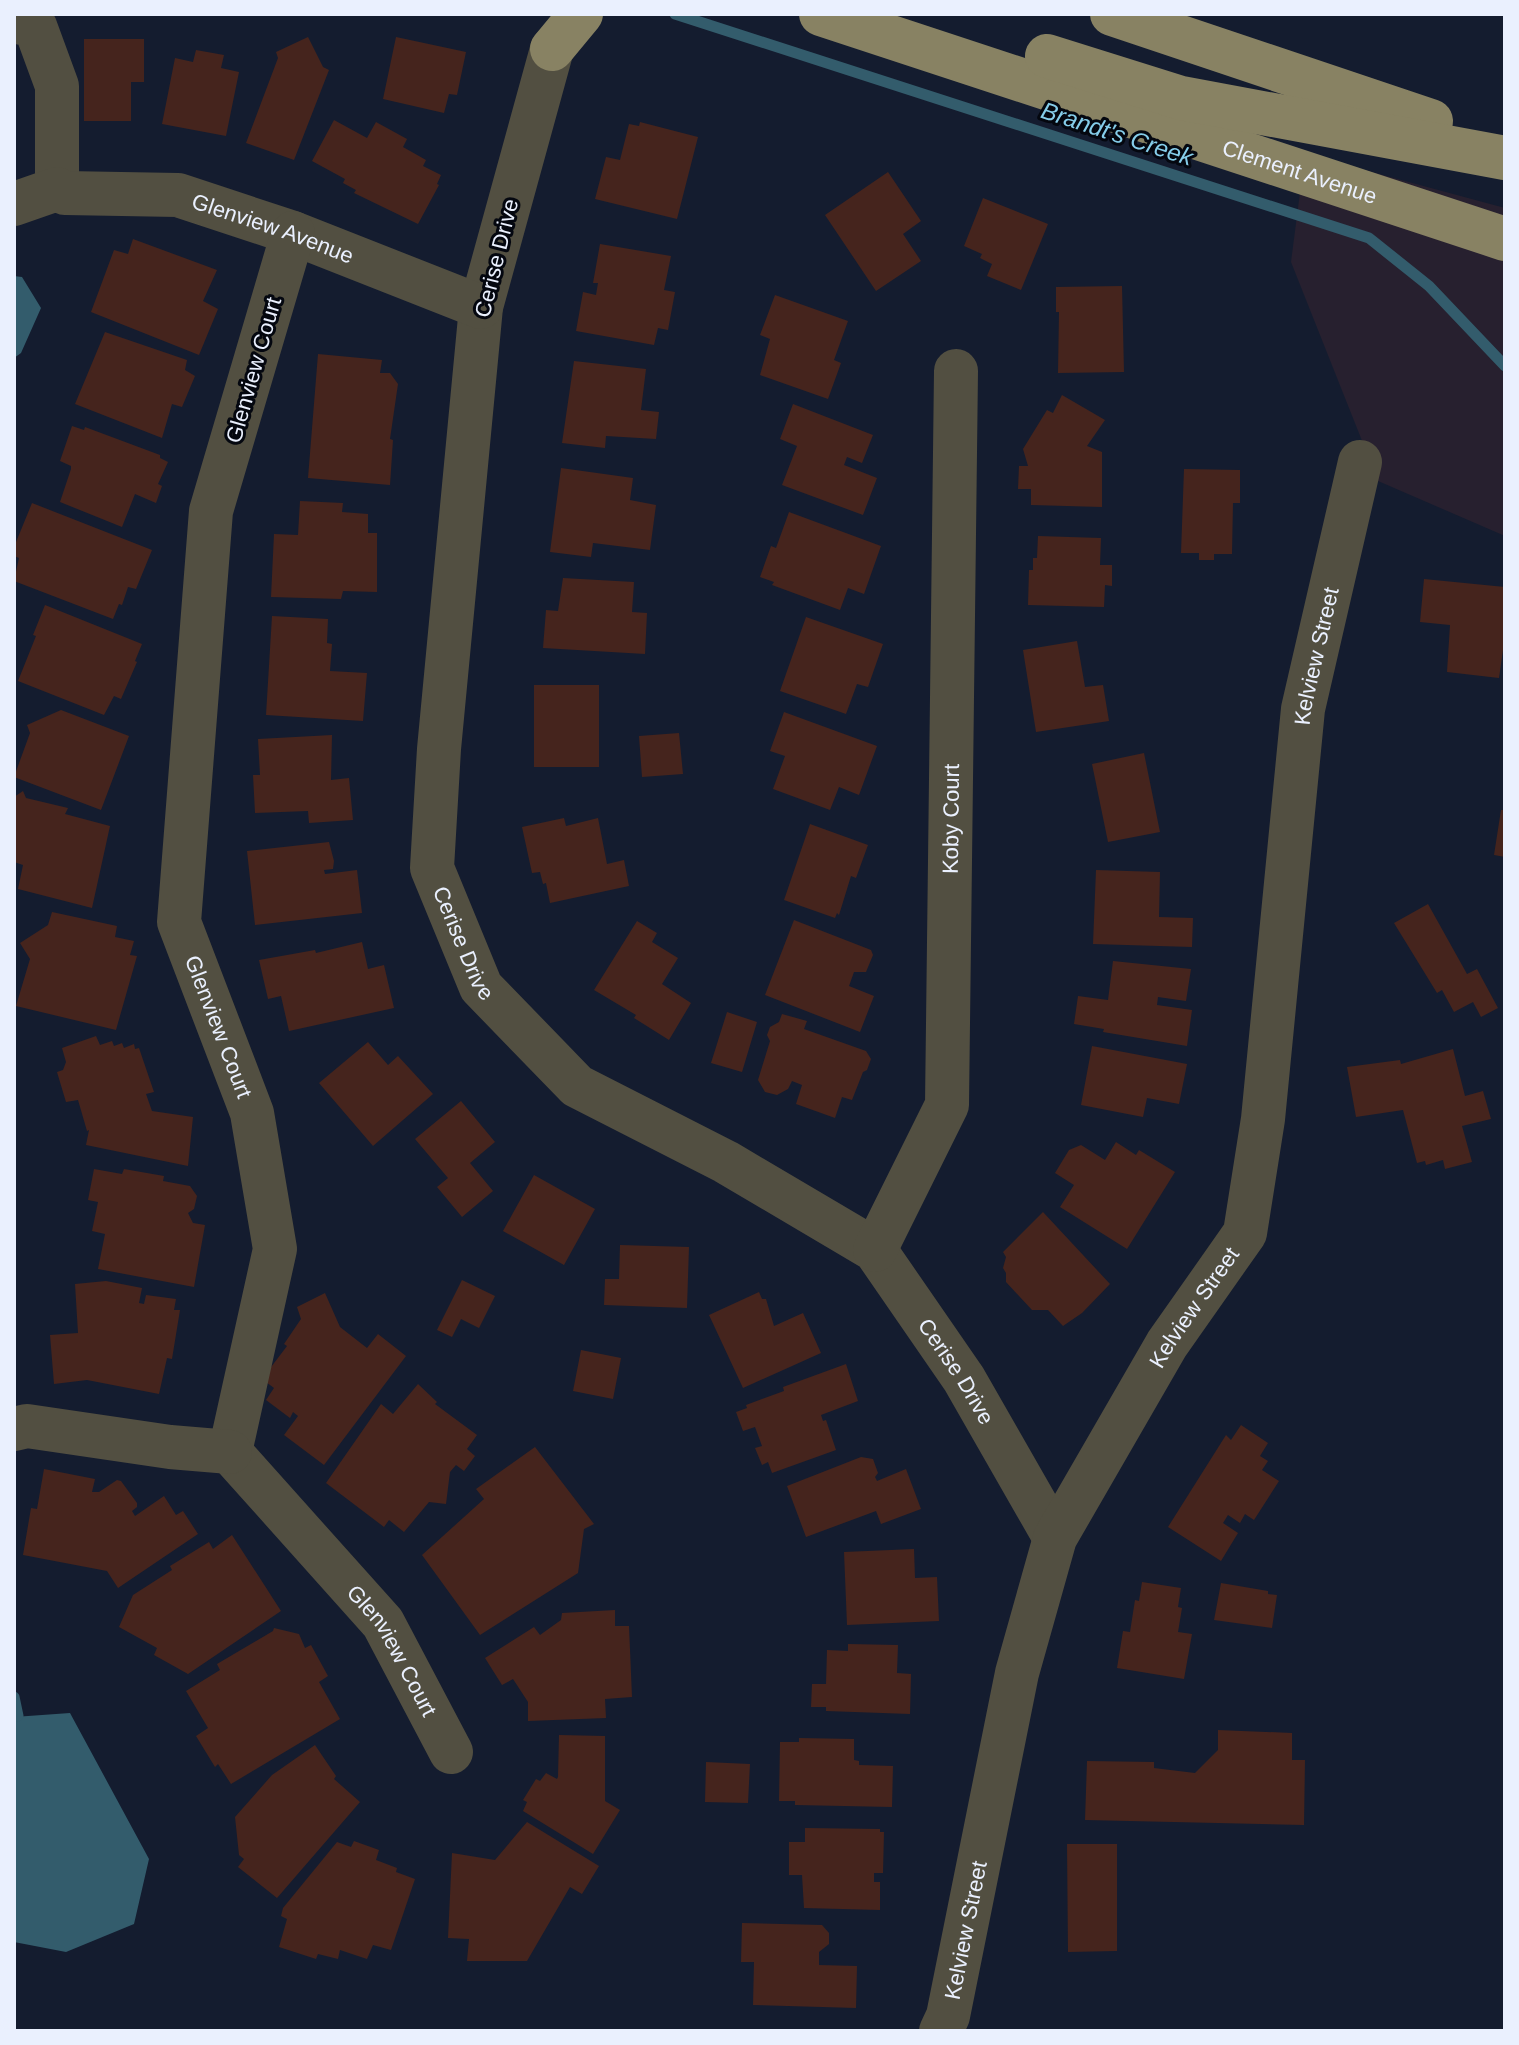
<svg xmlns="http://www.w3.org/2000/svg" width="1519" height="2045" font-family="Arial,sans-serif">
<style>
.industrial{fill:#27202f}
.water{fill:#335c6c}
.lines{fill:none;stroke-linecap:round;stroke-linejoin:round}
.stream{stroke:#335c6c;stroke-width:11}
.building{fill:#45241d}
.minor{stroke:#524f41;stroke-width:44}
.major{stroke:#888263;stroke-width:44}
.labels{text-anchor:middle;stroke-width:6;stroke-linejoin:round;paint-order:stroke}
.street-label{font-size:22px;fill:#eaf0fe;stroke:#04070f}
.water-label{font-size:24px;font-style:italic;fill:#85cdea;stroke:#04070f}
</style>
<rect width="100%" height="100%" fill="#141c2f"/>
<path class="industrial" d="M 1305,154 L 1505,208 L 1505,536 L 1378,481 L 1291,262 Z"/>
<path class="water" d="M 14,276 L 22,277 L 41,308 L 21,353 L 14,358 Z
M 70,1713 L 149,1859 L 134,1924 L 66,1952 L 14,1942 L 14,1717 Z"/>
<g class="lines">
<path class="stream" d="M 675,14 L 1369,238 L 1429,286 L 1505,366
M 14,1697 L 18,1716"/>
</g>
<path class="building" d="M 308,37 L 323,67 L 329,70 L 294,160 L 246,143 L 278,58 L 276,52 Z
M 396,37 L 466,52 L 457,95 L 449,94 L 444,113 L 383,99 Z
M 84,39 L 144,39 L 144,82 L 131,82 L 131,121 L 84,121 Z
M 196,50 L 224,55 L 221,68 L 239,72 L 226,136 L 162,124 L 175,58 L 193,62 Z
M 334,120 L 367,138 L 376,122 L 407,139 L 403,147 L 426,160 L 423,166 L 441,175 L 437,184 L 439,185 L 418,224 L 354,193 L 356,190 L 343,183 L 345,179 L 312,161 Z
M 640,122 L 698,137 L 677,219 L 595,199 L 606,157 L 620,160 L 629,124 L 639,126 Z
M 888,172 L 921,221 L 903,234 L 921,261 L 876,291 L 825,215 Z
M 983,198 L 1048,224 L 1021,290 L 987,276 L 992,264 L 980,258 L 982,254 L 964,246 Z
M 133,239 L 217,270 L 203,301 L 218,309 L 199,355 L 91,312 L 114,250 L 128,254 Z
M 600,244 L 671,256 L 664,290 L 675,292 L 668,330 L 658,328 L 654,345 L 576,331 L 583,292 L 596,295 L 598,283 L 593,283 Z
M 1122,286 L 1124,372 L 1058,373 L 1059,312 L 1056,312 L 1056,287 Z
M 775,295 L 848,321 L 834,360 L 841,363 L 828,399 L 760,375 L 770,339 L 760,335 Z
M 105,332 L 187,360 L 185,370 L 195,376 L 182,407 L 172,404 L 162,438 L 75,404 Z
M 318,354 L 382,360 L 380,373 L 390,373 L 398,384 L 390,439 L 393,440 L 390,485 L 308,478 Z
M 574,361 L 646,369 L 641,410 L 659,412 L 656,439 L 606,436 L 605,448 L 562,443 Z
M 1062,395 L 1105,420 L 1087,446 L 1102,452 L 1102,507 L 1031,505 L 1031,489 L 1018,489 L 1019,466 L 1028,466 L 1023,449 L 1047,410 L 1053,413 Z
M 793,404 L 873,435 L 862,463 L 847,457 L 844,465 L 877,478 L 863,515 L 782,485 L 797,446 L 780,439 Z
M 72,426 L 84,430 L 85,427 L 160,455 L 160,458 L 168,462 L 158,484 L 162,486 L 156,503 L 135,494 L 122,527 L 60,502 L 71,469 L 71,466 L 60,461 Z
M 561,468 L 633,478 L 630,500 L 656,505 L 650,550 L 593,543 L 591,557 L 550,552 Z
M 1184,469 L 1240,470 L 1240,503 L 1233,503 L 1232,554 L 1214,554 L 1214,560 L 1199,560 L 1199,553 L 1181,553 Z
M 300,501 L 343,503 L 342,512 L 368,514 L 368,533 L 377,533 L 377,592 L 343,591 L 341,599 L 271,597 L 274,534 L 298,535 Z
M 32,503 L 152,550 L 136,589 L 128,587 L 122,605 L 119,604 L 113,619 L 14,581 L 19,558 L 14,556 L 14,547 Z
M 789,512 L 881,546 L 864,594 L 848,588 L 840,610 L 772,585 L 774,582 L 760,577 L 771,546 L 776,548 Z
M 1038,536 L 1101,538 L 1100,565 L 1112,565 L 1112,586 L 1105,585 L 1104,607 L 1028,605 L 1029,570 L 1033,570 L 1033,558 L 1037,558 Z
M 563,578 L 634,582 L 632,612 L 647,613 L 645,654 L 543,648 L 546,610 L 558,611 Z
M 1424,579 L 1505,587 L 1505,636 L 1499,678 L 1447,672 L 1450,625 L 1420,622 Z
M 45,605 L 142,644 L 135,661 L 137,662 L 121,699 L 114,696 L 104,715 L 18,681 L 36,636 L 33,635 Z
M 272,616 L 328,619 L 327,643 L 332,644 L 330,671 L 367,673 L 363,721 L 266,715 Z
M 806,617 L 883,644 L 868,687 L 857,684 L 846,714 L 780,691 Z
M 1077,641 L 1085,687 L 1103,685 L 1109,721 L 1036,732 L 1023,650 Z
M 534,685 L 599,685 L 599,767 L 534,767 Z
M 61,710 L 129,736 L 101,810 L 14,777 L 30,733 L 27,725 Z
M 784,712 L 877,746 L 859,795 L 839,787 L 830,810 L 773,789 L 785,756 L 770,751 Z
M 679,733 L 683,774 L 642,777 L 639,736 Z
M 332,735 L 331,780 L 349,778 L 353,820 L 309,823 L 308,811 L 255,813 L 253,775 L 260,775 L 258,739 Z
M 1144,753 L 1160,832 L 1108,842 L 1092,764 Z
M 23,791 L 26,798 L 68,808 L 65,814 L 110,826 L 92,908 L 18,889 L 23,865 L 14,862 L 14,797 Z
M 1501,810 L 1505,810 L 1505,857 L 1494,855 Z
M 564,818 L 566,826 L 598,818 L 607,864 L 624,860 L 629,886 L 550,903 L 546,883 L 543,884 L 540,872 L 532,873 L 522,827 Z
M 810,824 L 868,845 L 856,878 L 851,876 L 839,915 L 837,913 L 835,918 L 784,900 Z
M 329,842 L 334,861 L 333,869 L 324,870 L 325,874 L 357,870 L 362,913 L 255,925 L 247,851 Z
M 1096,870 L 1160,872 L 1159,917 L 1193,918 L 1192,947 L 1093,944 Z
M 1428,904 L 1467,974 L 1477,969 L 1498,1008 L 1481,1017 L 1473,1002 L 1454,1012 L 1442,990 L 1437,993 L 1394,923 Z
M 52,912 L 117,926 L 115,937 L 134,941 L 130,955 L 137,956 L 116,1030 L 16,1006 L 30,959 L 20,943 L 48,925 Z
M 794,920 L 871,950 L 873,955 L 866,972 L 854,972 L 849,986 L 874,996 L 860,1032 L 765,995 Z
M 637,921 L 657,933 L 652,942 L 678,958 L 662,984 L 691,1003 L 669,1040 L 634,1018 L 636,1015 L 594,990 Z
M 362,942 L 368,969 L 384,965 L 394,1008 L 289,1031 L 281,996 L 268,999 L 259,960 L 315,950 L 316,953 Z
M 1113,961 L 1191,969 L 1186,1001 L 1158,997 L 1157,1005 L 1192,1010 L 1187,1046 L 1103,1032 L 1104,1029 L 1074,1024 L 1078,996 L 1108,1000 Z
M 727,1012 L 757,1022 L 742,1072 L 711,1063 Z
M 782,1014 L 807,1021 L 804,1029 L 866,1051 L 871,1059 L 867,1070 L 863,1072 L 852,1100 L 842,1097 L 835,1118 L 796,1104 L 802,1085 L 792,1081 L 788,1089 L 777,1095 L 765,1092 L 758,1080 L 770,1041 L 767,1035 L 770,1027 L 779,1022 Z
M 96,1036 L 100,1045 L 112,1041 L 114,1046 L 122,1043 L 124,1048 L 134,1044 L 135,1049 L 139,1048 L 154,1092 L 146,1094 L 152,1111 L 193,1117 L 188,1166 L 86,1145 L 89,1130 L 87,1131 L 78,1100 L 66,1102 L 57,1072 L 63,1070 L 66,1062 L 62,1048 Z
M 368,1042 L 388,1065 L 398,1056 L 433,1094 L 373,1146 L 319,1083 Z
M 1092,1046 L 1187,1064 L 1179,1104 L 1147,1098 L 1143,1117 L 1081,1105 Z
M 1453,1049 L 1465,1096 L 1483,1091 L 1491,1119 L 1462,1126 L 1472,1162 L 1445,1169 L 1443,1160 L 1426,1165 L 1425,1161 L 1417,1163 L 1403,1110 L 1356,1117 L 1347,1067 L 1400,1060 L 1401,1064 Z
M 461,1101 L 495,1142 L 470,1163 L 493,1191 L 462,1217 L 437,1187 L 448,1178 L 415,1139 Z
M 1116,1142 L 1136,1155 L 1139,1150 L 1175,1172 L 1127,1249 L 1060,1207 L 1074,1185 L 1055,1173 L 1069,1150 L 1081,1145 L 1105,1160 Z
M 94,1169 L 122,1174 L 124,1169 L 164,1176 L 163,1181 L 190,1186 L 197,1196 L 194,1209 L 188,1213 L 193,1223 L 205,1225 L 194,1287 L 98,1269 L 105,1234 L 92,1231 L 98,1202 L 88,1200 Z
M 534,1175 L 595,1209 L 564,1265 L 503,1231 Z
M 1043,1212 L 1110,1284 L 1082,1313 L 1063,1326 L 1048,1310 L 1032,1310 L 1006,1282 L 1006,1273 L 1003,1268 L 1006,1257 L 1003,1252 Z
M 620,1245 L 689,1247 L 687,1308 L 604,1305 L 605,1279 L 619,1279 Z
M 462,1280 L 495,1296 L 479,1328 L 461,1319 L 452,1337 L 437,1330 Z
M 106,1281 L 142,1288 L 139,1303 L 144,1304 L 146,1295 L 176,1299 L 174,1310 L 180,1310 L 172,1359 L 167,1358 L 159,1394 L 87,1380 L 54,1384 L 50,1335 L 78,1333 L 75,1284 Z
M 759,1292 L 762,1299 L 766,1299 L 774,1326 L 803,1313 L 821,1353 L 743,1388 L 709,1315 Z
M 325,1293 L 340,1327 L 367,1348 L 378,1334 L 406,1356 L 324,1465 L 284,1435 L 298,1416 L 293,1412 L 290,1418 L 266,1400 L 274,1388 L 262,1379 L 287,1346 L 284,1344 L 301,1319 L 297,1307 Z
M 581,1350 L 621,1358 L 613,1399 L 573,1391 Z
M 846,1364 L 858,1401 L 821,1415 L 823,1421 L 826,1420 L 836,1450 L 772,1473 L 768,1462 L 762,1465 L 755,1448 L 762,1446 L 755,1427 L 743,1431 L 736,1412 L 747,1408 L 746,1405 L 784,1391 L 783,1387 Z
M 418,1384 L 437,1402 L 435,1404 L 477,1435 L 467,1449 L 475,1456 L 464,1471 L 456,1465 L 450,1472 L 446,1504 L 429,1502 L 404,1532 L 389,1520 L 384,1527 L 326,1483 L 381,1404 L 393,1414 Z
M 1241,1425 L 1268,1443 L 1260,1456 L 1268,1461 L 1262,1470 L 1279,1481 L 1254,1520 L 1245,1514 L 1240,1523 L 1228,1515 L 1223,1523 L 1238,1533 L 1221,1561 L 1168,1527 L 1226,1435 L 1231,1440 Z
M 535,1447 L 594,1524 L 584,1529 L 578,1573 L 480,1635 L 422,1555 L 484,1499 L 476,1489 Z
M 861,1457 L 873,1459 L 878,1473 L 875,1477 L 877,1481 L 906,1469 L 921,1509 L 881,1524 L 876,1511 L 806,1537 L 787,1486 Z
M 44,1469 L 95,1479 L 92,1492 L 99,1492 L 117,1480 L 121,1481 L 137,1503 L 137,1507 L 132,1511 L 135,1516 L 164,1496 L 176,1515 L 183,1511 L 198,1534 L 118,1588 L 107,1571 L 23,1555 L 31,1508 L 37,1509 Z
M 232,1535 L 281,1611 L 188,1674 L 154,1655 L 157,1648 L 119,1627 L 133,1595 L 172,1570 L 170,1566 L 209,1542 L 213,1549 Z
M 914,1549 L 915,1578 L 937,1577 L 939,1621 L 847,1625 L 844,1552 Z
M 1142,1582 L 1181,1588 L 1178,1607 L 1182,1608 L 1178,1632 L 1192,1634 L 1184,1679 L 1117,1668 L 1123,1631 L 1130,1632 L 1135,1600 L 1139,1601 Z
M 1221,1583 L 1268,1591 L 1268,1594 L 1277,1595 L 1272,1628 L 1214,1620 Z
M 615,1610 L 615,1626 L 629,1626 L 632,1697 L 605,1699 L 606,1718 L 528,1721 L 528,1702 L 513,1679 L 502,1685 L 485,1658 L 534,1627 L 540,1635 L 561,1620 L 562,1613 Z
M 274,1628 L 299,1634 L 305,1648 L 311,1645 L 328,1676 L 319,1682 L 340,1719 L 231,1784 L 218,1764 L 215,1767 L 196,1736 L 208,1728 L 186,1691 L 220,1670 L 217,1664 L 273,1631 Z
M 848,1644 L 898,1645 L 897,1673 L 911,1674 L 910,1714 L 826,1711 L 826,1707 L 811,1707 L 812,1684 L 826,1684 L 827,1650 L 848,1651 Z
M 1218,1730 L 1292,1733 L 1292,1760 L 1305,1760 L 1304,1825 L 1085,1820 L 1087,1761 L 1154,1762 L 1154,1768 L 1195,1773 L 1218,1750 Z
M 559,1735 L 605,1736 L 605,1801 L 620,1810 L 593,1854 L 523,1811 L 527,1802 L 523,1800 L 536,1779 L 540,1781 L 546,1773 L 557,1779 L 558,1777 Z
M 799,1738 L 854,1739 L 854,1760 L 859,1761 L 859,1765 L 893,1766 L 892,1807 L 795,1805 L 795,1801 L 779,1801 L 780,1742 L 799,1742 Z
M 315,1745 L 336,1776 L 334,1779 L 360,1802 L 277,1898 L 238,1867 L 244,1859 L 239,1855 L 235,1817 L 272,1775 Z
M 706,1762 L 750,1764 L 748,1803 L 705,1802 Z
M 527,1822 L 599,1866 L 582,1894 L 570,1887 L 527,1961 L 467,1961 L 469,1939 L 448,1938 L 452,1853 L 495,1860 Z
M 805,1828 L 880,1829 L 880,1832 L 884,1832 L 883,1873 L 874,1873 L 874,1882 L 880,1882 L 880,1910 L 804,1908 L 802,1875 L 789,1875 L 789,1842 L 805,1842 Z
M 354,1841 L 379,1850 L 376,1860 L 397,1868 L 396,1872 L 415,1879 L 391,1950 L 373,1945 L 367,1959 L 340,1950 L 338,1959 L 318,1954 L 316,1959 L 279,1947 L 287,1919 L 281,1916 L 283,1908 L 337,1842 L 351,1847 Z
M 1067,1844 L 1117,1844 L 1117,1951 L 1068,1952 Z
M 742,1923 L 822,1925 L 829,1933 L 829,1944 L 819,1952 L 819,1965 L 857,1966 L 856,2008 L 753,2005 L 754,1962 L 741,1962 Z"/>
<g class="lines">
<g class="minor">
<path d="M 14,21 L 35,26 L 57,86 L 57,189"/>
<path id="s1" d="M 552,49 L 481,307 L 439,749 L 432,868 L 481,987 L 577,1086 L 726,1162 L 875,1250 L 964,1379 L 1055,1538"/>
<path id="s2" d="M 14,204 L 57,189 L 65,193 L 178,195 L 293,233 L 481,307"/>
<path id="s3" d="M 293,233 L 211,511 L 179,922 L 252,1113 L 275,1249 L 230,1452 L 383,1623 L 451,1752"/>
<path id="s4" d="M 875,1250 L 947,1105 L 956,371"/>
<path d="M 14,1429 L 27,1426 L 170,1447 L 230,1452"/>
<path id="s5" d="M 941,2031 L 948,2016 L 1017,1673 L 1055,1538 L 1167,1344 L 1245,1233 L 1263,1119 L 1303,709 L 1360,462"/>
</g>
<g class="major">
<path id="s6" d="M 821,14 L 1505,239"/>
<path d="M 1112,14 L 1431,121"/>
<path d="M 552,49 L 581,14"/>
<path d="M 1047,56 L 1181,98 L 1505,158"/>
</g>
</g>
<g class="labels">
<g class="street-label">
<text dy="8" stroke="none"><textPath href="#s6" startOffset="504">Clement Avenue</textPath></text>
<text dy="8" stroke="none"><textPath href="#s2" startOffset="268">Glenview Avenue</textPath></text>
<text transform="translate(496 258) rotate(-76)" y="8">Cerise Drive</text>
<text transform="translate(253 370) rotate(-74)" y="8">Glenview Court</text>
<text dy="8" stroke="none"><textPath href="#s5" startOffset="1448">Kelview Street</textPath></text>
<text dy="8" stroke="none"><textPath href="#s4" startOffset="448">Koby Court</textPath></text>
<text dy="8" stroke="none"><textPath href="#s1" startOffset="912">Cerise Drive</textPath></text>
<text dy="8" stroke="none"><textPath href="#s3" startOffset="814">Glenview Court</textPath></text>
<text dy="8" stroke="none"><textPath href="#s5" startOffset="776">Kelview Street</textPath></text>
<text dy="8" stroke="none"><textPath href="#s1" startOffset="1584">Cerise Drive</textPath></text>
<text dy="8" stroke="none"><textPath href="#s3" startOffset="1510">Glenview Court</textPath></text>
<text dy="8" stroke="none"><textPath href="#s5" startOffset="104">Kelview Street</textPath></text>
</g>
<g class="water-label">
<text transform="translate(1117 134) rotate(18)" y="8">Brandt's Creek</text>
</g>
</g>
<rect width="1519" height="2045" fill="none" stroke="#eaf0fe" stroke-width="32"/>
</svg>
